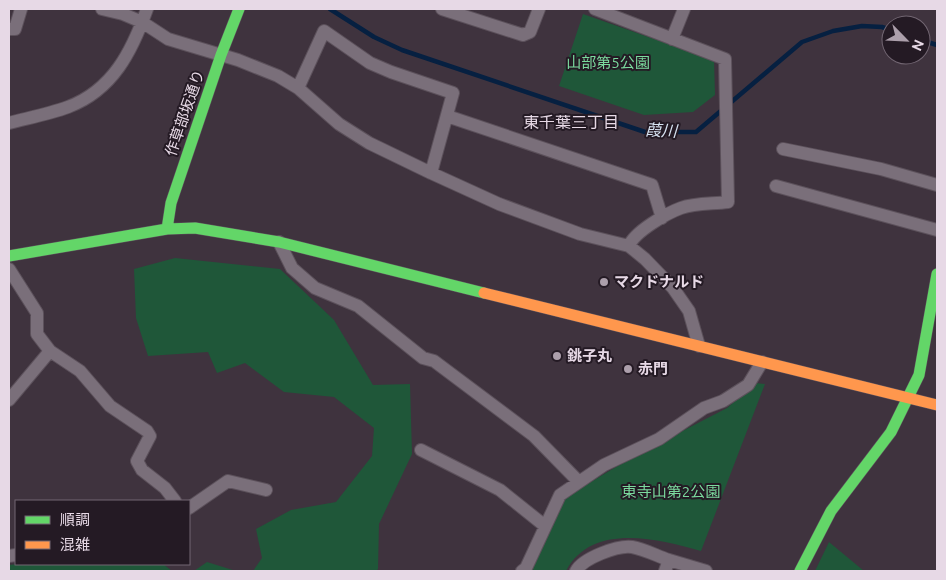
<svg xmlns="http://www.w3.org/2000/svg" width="946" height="580" font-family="Ubuntu,'Noto Sans JP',sans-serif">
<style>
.green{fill:#1f5739}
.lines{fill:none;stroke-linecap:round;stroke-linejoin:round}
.stream{stroke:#062041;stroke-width:4.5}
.street-casing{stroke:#5c515b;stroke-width:14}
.fast-casing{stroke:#5c515b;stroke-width:12}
.slow-casing{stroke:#5c515b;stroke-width:12}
.street{stroke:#7a6f7a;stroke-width:12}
.fast{stroke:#63d668;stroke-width:11}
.slow{stroke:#ff974d;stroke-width:11}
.poi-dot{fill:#ac9fab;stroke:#241a24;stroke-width:2}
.labels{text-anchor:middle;stroke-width:4;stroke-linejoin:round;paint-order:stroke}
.park-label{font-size:15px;fill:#7bda9e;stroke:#241a24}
.street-label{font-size:15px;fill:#e7d9e6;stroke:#241a24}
.poi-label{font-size:15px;font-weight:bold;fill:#e7d9e6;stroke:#241a24;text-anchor:start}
.neighbourhood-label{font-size:16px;fill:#e7d9e6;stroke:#241a24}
.water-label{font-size:16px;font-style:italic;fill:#d7e3f2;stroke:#241a24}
</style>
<rect width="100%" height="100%" fill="#3f333e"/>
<path class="green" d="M 583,14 L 714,60 L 715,95 L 693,112 L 644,115 L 559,86 Z
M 175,258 L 280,269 L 334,320 L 373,385 L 410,384 L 412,454 L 379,524 L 378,569 L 376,571 L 253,571 L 262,558 L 256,529 L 291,510 L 336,502 L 372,456 L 374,428 L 334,397 L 284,392 L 245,363 L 217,373 L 208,352 L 148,356 L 136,318 L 134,269 Z
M 756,383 L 765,384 L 701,551 C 658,539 592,522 566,571 L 531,571 L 564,498 L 636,455 L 727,408 Z
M 829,542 L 864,571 L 815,571 Z
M 207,562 L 236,571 L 194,571 Z
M 19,564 L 163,564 L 172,571 L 9,571 L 9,565 Z"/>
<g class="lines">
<path class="stream" d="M 330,9 L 374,37 L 402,50 L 645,132 L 696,132 L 802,42 L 833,31 L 862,26 L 882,27 L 891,30
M 921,40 L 937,45"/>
<defs>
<path id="street" d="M 102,9 L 123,14 L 142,22 L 168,39 L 238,60 L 278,76 L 298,88 L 339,124 L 369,143 L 431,173 L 499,204 L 580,234 L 629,246 L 645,259 L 673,288 L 689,311 L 699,346
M 442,9 L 523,35 L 530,32 L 539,9
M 595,9 L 725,59 L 728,202 C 713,204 695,203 681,208 C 667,213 634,232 629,246
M 9,29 L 15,29 L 21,9
M 672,39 L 684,9
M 298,88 L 324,31 L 370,63 L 391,72 L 453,93 L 431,173
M 447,116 L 652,185 L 662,218
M 9,123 C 28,118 49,114 68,107 C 113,90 132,51 147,9
M 783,149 L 881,169 L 937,185
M 776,186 L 937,230
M 279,242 L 292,268 L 315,288 L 358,306 L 423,358 L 434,361 L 534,436 L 579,482
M 9,269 L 37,313 L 37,334 L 50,351 L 9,400
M 50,351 L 80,371 L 110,406 L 147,431 L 150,436 L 137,461 L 142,470 L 165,488 L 175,501
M 421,450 L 500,490 L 545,526
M 189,508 L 228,481 L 266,490
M 9,556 L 16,555
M 522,571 L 526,568 L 560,495 L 604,465 L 659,439 L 704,408 L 723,401 L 748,385 L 762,362
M 576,571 C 583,558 618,545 632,547 C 644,549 657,556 669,560
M 665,571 L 669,560 L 706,571"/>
<path id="fast" d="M 167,229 L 171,203 L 221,55 L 239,9
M 9,256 L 167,229 L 195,228 L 279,242 L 484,293
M 800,571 L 831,511 L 891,432 L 919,375 L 937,274"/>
<path id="slow" d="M 484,293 L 937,405"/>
</defs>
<use href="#street" class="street-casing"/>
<use href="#fast" class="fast-casing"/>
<use href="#slow" class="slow-casing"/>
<use href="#street" class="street"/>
<use href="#fast" class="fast"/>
<use href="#slow" class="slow"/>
</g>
<g class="poi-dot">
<circle cx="604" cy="282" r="5"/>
<circle cx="557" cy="356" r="5"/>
<circle cx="628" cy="369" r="5"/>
</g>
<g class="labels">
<g class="park-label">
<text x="608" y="68">山部第5公園</text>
<text x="671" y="497">東寺山第2公園</text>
</g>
<g class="street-label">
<text transform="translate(185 113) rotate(-71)" y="5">作草部坂通り</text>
</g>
<g class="poi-label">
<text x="614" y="287">マクドナルド</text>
<text x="567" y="361">銚子丸</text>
<text x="638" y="374">赤門</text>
</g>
<g class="neighbourhood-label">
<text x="571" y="128">東千葉三丁目</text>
</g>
<g class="water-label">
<text transform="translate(661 130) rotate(3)" y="6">葭川</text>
</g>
</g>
<rect width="946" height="580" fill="none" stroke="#e7d9e6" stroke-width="20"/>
<rect x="15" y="500" width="175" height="65" fill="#241a24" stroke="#726672"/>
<rect x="25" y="516" width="25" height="8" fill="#63d668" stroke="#726672"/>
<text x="60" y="525" font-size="15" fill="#e7d9e6">順調</text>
<rect x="25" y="541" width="25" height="8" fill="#ff974d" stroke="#726672"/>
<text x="60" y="550" font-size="15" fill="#e7d9e6">混雑</text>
<g transform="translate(906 40) rotate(114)"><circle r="24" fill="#241a24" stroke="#726672"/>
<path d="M0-4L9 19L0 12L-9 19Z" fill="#ac9fab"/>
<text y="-8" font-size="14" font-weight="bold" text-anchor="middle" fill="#e7d9e6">N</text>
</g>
</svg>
